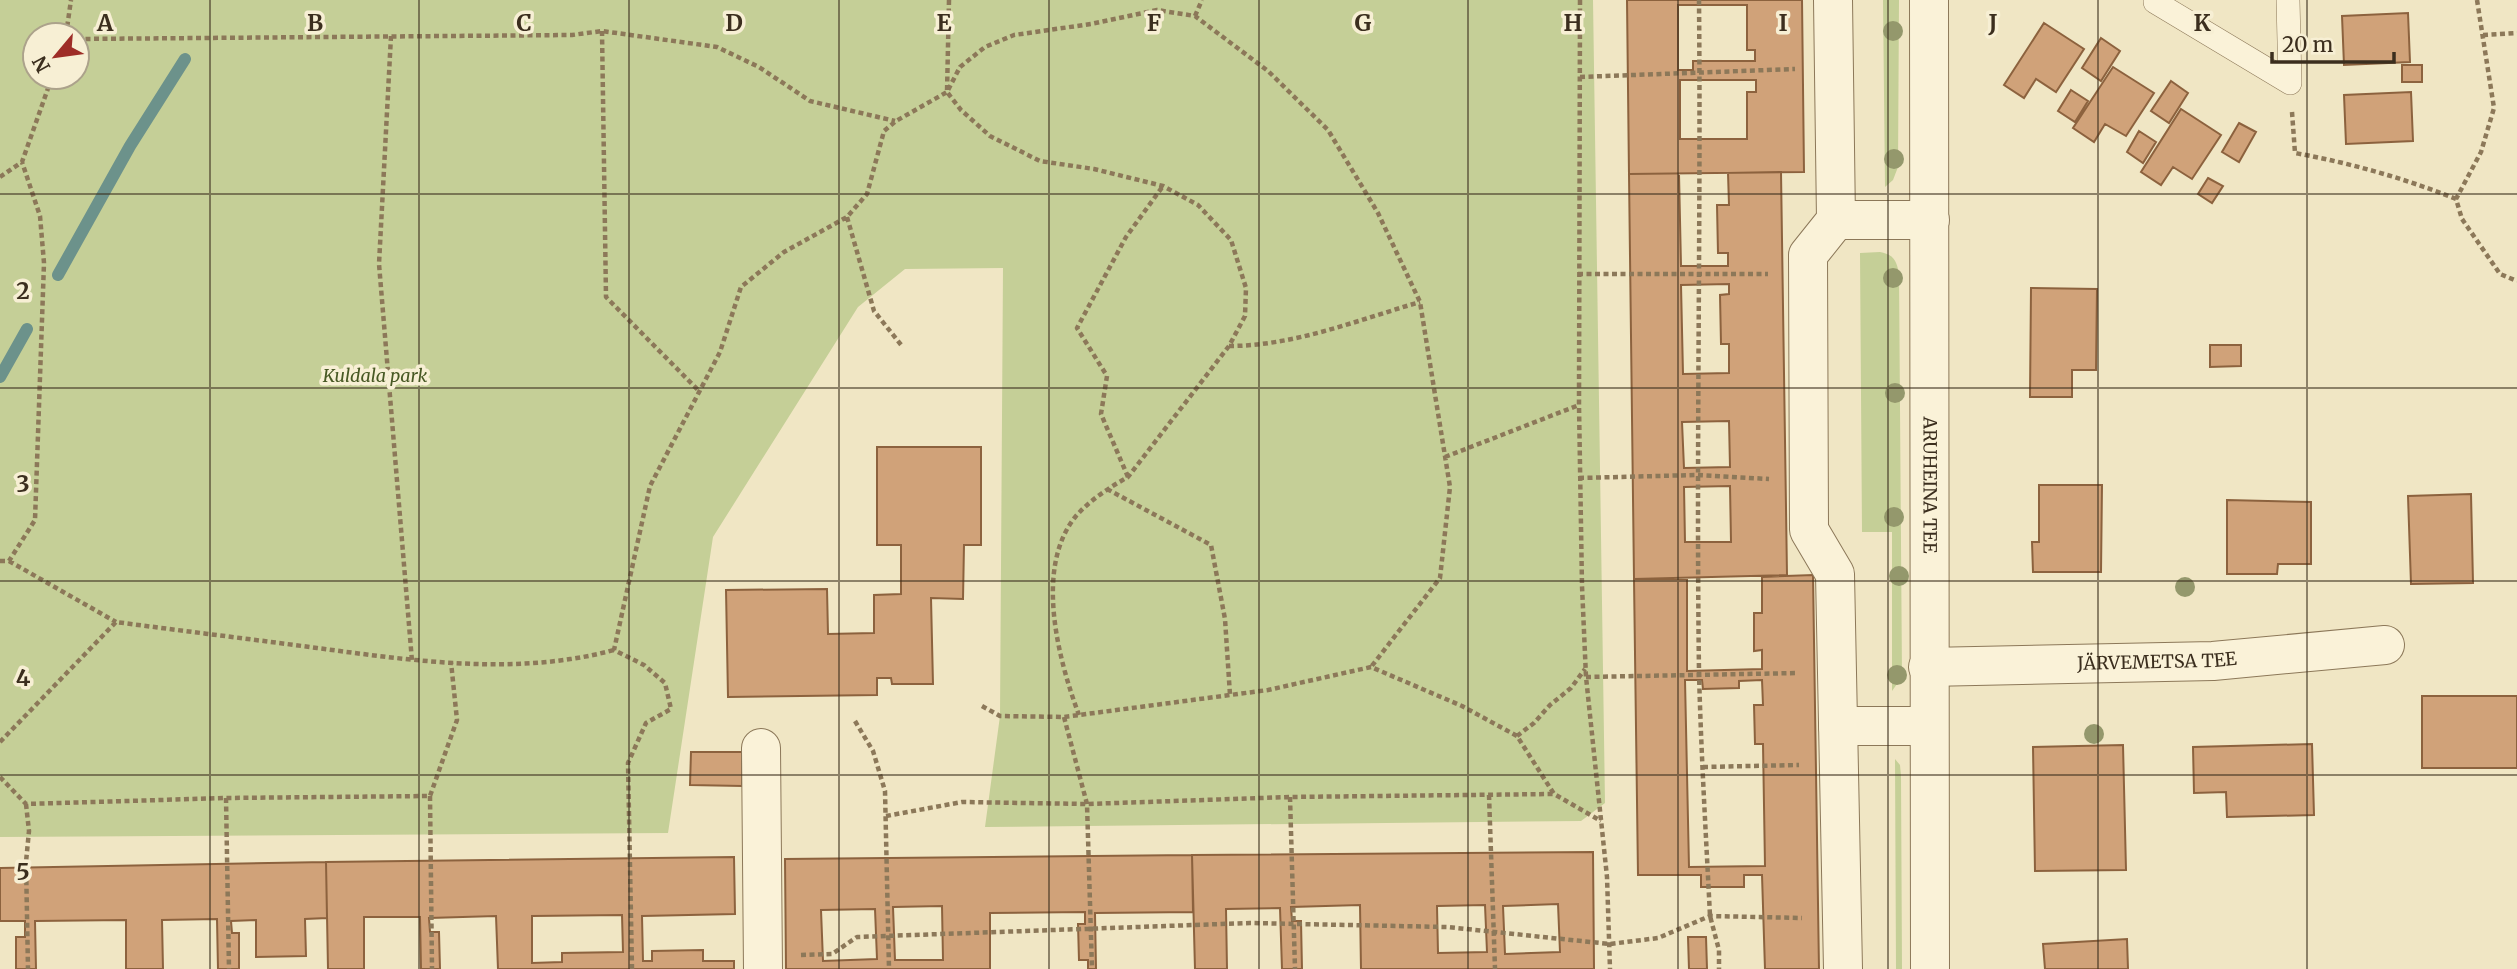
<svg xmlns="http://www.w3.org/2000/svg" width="2517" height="969" font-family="Merriweather,serif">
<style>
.green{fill:#c5cf97;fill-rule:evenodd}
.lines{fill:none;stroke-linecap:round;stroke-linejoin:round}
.stream{stroke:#6c928b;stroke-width:12}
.building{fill:#d0a279;stroke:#8c623e;stroke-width:2;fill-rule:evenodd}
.lane-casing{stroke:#8c7859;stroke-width:24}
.street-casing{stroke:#8c7859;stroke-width:40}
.path{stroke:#8c7859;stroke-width:4.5;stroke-dasharray:5 3.5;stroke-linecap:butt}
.lane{stroke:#faf2d8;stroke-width:23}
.street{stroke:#faf2d8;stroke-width:38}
.tree{fill:#94986c}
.grid{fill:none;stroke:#3b2e1e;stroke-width:2;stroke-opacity:0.55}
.labels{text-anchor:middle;stroke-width:7;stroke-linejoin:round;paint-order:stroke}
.park-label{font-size:18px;font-style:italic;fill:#485924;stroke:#f7efd4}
.street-label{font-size:18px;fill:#3b2e1e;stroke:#f7efd4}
.grid-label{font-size:23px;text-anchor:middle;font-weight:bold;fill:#3b2e1e;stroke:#f7efd4;stroke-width:7;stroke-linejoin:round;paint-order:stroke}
</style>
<rect width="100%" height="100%" fill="#f0e6c4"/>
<path class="green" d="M 0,0 L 1593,0 L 1605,803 L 1581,821 L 985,827 L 1000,716 L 1003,268 L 905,269 L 858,307 L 713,537 L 668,833 L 0,837 ZM 35,35 L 77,35 L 77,77 L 35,77 Z
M 1883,0 L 1899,0 L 1898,167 L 1893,180 L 1885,187 Z
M 1880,252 C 1894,255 1896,260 1899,273 L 1902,677 L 1892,691 L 1892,532 L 1862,532 L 1860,253 Z
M 1895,759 L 1900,765 L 1901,776 L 1902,969 L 1896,969 Z"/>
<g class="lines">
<path class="stream" d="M 58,275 L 130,146 L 185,59
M 0,377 L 27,329"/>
</g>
<path class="building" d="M 1627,0 L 1802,0 L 1804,172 L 1629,174 ZM 1678,5 L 1747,5 L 1747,50 L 1755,50 L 1755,61 L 1693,61 L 1693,70 L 1678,70 ZM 1680,80 L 1756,80 L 1756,92 L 1747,92 L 1747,139 L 1680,139 Z
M 2408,13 L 2410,62 L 2344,65 L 2342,16 Z
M 2044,23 L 2084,49 L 2056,92 L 2036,79 L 2024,98 L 2004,85 Z
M 2101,38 L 2120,51 L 2101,81 L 2082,68 Z
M 2402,65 L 2422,65 L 2422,82 L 2402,82 Z
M 2113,67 L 2154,93 L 2126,136 L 2105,124 L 2094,142 L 2073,128 Z
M 2171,81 L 2188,93 L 2169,123 L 2151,111 Z
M 2071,90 L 2088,101 L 2075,122 L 2058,111 Z
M 2411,92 L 2413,141 L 2346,144 L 2344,95 Z
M 2181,109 L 2221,135 L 2192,179 L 2173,167 L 2161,185 L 2141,172 Z
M 2239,123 L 2256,132 L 2239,162 L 2222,152 Z
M 2139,131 L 2156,142 L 2143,163 L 2127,152 Z
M 1781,172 L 1787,575 L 1634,579 L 1629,174 L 1679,174 L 1681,266 L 1728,266 L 1728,253 L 1718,253 L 1717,205 L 1729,205 L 1728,173 ZM 1729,284 L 1729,294 L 1720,295 L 1721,344 L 1729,344 L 1729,373 L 1683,374 L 1681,285 ZM 1729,421 L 1730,467 L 1684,468 L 1682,422 ZM 1730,486 L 1731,542 L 1685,542 L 1684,487 Z
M 2208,178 L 2223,186 L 2212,203 L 2198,194 Z
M 2031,288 L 2097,289 L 2096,370 L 2072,370 L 2072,397 L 2030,397 Z
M 2210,345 L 2241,345 L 2241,366 L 2210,367 Z
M 877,447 L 981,447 L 981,545 L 964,545 L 963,599 L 931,598 L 933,684 L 892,684 L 891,678 L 877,678 L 877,695 L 728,697 L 726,590 L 827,589 L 828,634 L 874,633 L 874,595 L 901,594 L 901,545 L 877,545 Z
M 2039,485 L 2102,485 L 2101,572 L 2033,572 L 2032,542 L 2039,542 Z
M 2471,494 L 2473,583 L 2411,584 L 2408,496 Z
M 2227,500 L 2311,502 L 2311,564 L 2278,564 L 2277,574 L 2227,574 Z
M 1813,575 L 1819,969 L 1765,969 L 1762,875 L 1744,875 L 1744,887 L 1701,887 L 1701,875 L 1638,875 L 1634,579 L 1687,579 L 1687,671 L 1762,669 L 1762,650 L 1754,651 L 1754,613 L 1762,613 L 1762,577 ZM 1685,680 L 1702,680 L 1703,689 L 1739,688 L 1739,681 L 1762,680 L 1763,705 L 1754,705 L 1755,744 L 1763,744 L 1765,866 L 1689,867 Z
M 2422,696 L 2517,696 L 2517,768 L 2422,768 Z
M 2312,744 L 2314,815 L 2227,817 L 2226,792 L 2194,793 L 2193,747 Z
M 2123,745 L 2126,870 L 2035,871 L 2033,747 Z
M 691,752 L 742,752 L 742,786 L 690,785 Z
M 1593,852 L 1594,969 L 1361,969 L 1360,905 L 1291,907 L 1292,921 L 1301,921 L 1302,969 L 1282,969 L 1280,908 L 1226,909 L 1227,969 L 1195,969 L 1192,855 ZM 1558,904 L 1560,952 L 1505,954 L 1503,906 ZM 1485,905 L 1487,952 L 1438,953 L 1437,906 Z
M 1192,855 L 1193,912 L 1095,913 L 1096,969 L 1088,969 L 1088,960 L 1079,960 L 1078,924 L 1085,924 L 1085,912 L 990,913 L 990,969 L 786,969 L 785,859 ZM 942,906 L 943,960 L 895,960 L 893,907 ZM 875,909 L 877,959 L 823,961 L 821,910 Z
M 734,857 L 735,914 L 642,916 L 643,961 L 652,961 L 652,951 L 703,950 L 703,961 L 734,961 L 734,969 L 498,969 L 496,916 L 429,918 L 430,932 L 439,932 L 440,969 L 421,969 L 420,917 L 364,917 L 364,969 L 328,969 L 326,862 ZM 622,915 L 623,952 L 562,953 L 562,962 L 532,963 L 532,916 Z
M 326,862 L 327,918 L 305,919 L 306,956 L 256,957 L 256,920 L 231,921 L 232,933 L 239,933 L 239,969 L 218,969 L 217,919 L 162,920 L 163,969 L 126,969 L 126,920 L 35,921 L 36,969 L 16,969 L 16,937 L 25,937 L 25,921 L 0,921 L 0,868 Z
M 1688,937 L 1706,937 L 1707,969 L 1689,969 Z
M 2127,939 L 2128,969 L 2045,969 L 2043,944 Z"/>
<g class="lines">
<defs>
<path id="lane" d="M 2155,0 L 2155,2 L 2290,83 L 2288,0"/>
<g id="street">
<path d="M 1833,0 L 1836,220 L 1808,255 L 1809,530 L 1835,574 L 1843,969"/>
<path id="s1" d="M 1929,0 L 1930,969"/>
<path d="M 1836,220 L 1930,220"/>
<path id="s2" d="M 1928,667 L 2213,661 L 2385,645"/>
<path d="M 1838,726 L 1929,726"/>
<path d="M 761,748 L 763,969"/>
</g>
</defs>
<use href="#lane" class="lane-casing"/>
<use href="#street" class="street-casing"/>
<path class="path" d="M 949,0 L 947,92 L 961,110 L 990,136 L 1040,161 L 1094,169 L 1163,186 L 1198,205 L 1231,240 L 1246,288 L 1245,316 L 1229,346 L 1128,477 C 1110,487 1090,500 1076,516 C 1034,567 1058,659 1079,715
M 1580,0 L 1579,405 L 1582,586 L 1586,677 L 1607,877 L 1610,969
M 1699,0 C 1701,224 1696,448 1699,672 C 1701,753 1706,835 1710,916 L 1719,950 L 1719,969
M 2477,0 L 2494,108 L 2481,152 L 2456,199 L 2462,219 L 2500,274 L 2517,281
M 1195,16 L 1202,0
M 602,31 L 606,297 L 700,392
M 66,35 L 71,0
M 2483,35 L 2517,33
M 391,36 L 379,264 L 412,661
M 77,39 L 572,35 L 602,31 L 717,47 L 759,67 L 810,101 L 895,121
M 1580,77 L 1795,69
M 2292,112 L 2295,153 C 2350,163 2404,178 2456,199
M 0,177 L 22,162 L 52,77
M 847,217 L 874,311 L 902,346
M 1578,274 L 1768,274
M 1229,346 C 1294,346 1358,320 1420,302
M 1445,457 L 1579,405
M 1128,477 L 1101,414 L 1107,376 L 1077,328 L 1126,237 L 1163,186
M 1579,478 L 1697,475 L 1769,479
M 1107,489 L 1211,545 L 1225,619 L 1230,695
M 0,561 L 9,561 L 35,520 L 44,263 L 40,216 L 22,162
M 9,561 L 116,622
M 1586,677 L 1798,673
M 982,706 L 1000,716 L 1064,717 L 1268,690 L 1371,667 L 1462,706 L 1517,736 L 1554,794 L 1601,821
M 1064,717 L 1087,804 L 1092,969
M 855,721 L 873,751 L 885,791 L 889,969
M 1517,736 L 1534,723 L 1550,705 L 1571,688 L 1585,669
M 0,742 L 116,622 C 183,631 250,639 317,648 C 415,661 518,676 614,650
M 1703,767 L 1799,765
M 0,777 L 26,804 L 226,798 L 430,796 L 457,720 L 451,662
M 1489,795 L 1495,969
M 430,796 L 432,969
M 1290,797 L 1295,969
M 226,798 L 229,969
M 26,804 L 29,831 L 26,862 L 28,969
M 886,816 L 962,802 L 1087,804 L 1290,797 L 1554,794
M 801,955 L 832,954 L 857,937 L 1250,923 L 1447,927 L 1610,944 L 1658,938 L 1710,916 L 1802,918
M 632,969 L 628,763 L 646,723 L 671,709 L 665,683 L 644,665 L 614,650 L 650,486 L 720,352 L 741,287 L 784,252 L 847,217 L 867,194 L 884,131 L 896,121 L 947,92 L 960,67 L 985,47 L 1014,35 L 1091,24 L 1157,10 L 1195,16 L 1268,71 L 1328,130 L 1378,213 L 1420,302 L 1450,487 L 1440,578 L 1371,667"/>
<use href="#lane" class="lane"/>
<use href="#street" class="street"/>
</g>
<g class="tree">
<circle cx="1893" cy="31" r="10"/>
<circle cx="1894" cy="159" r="10"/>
<circle cx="1893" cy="278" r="10"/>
<circle cx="1895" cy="393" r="10"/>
<circle cx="1894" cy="517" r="10"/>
<circle cx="1899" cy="576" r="10"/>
<circle cx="2185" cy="587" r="10"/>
<circle cx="1897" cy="675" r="10"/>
<circle cx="2094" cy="734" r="10"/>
</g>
<path class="grid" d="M 210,0 L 210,969M 419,0 L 419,969M 629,0 L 629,969M 839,0 L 839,969M 1049,0 L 1049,969M 1259,0 L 1259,969M 1468,0 L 1468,969M 1678,0 L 1678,969M 1888,0 L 1888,969M 2098,0 L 2098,969M 2307,0 L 2307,969M 0,194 L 2517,194M 0,388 L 2517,388M 0,581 L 2517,581M 0,775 L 2517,775"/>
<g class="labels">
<g class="park-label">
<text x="375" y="382">Kuldala park</text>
</g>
<g class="street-label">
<text dy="6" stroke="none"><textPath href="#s1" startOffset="485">ARUHEINA TEE</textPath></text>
<text dy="6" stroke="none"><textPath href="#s2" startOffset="229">JÄRVEMETSA TEE</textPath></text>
</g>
</g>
<g class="grid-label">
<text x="105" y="31">A</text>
<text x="315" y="31">B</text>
<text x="524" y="31">C</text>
<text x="734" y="31">D</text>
<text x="944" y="31">E</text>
<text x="1154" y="31">F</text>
<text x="1363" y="31">G</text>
<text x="1573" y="31">H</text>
<text x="1783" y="31">I</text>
<text x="1993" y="31">J</text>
<text x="2202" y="31">K</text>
<text x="23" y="299">2</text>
<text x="23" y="492">3</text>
<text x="23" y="686">4</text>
<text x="23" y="880">5</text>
</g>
<g transform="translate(56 56) rotate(241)"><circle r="33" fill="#f7efd4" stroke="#aca28b" stroke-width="2"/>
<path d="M0-5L12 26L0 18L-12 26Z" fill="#9e2d27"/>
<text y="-10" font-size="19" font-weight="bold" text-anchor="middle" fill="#3b2e1e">N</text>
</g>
<path d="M2272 52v10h122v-10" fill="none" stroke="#3b2e1e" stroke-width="3.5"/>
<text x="2282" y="52" font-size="21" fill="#3b2e1e" stroke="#f7efd4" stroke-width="5" paint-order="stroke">20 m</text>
</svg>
